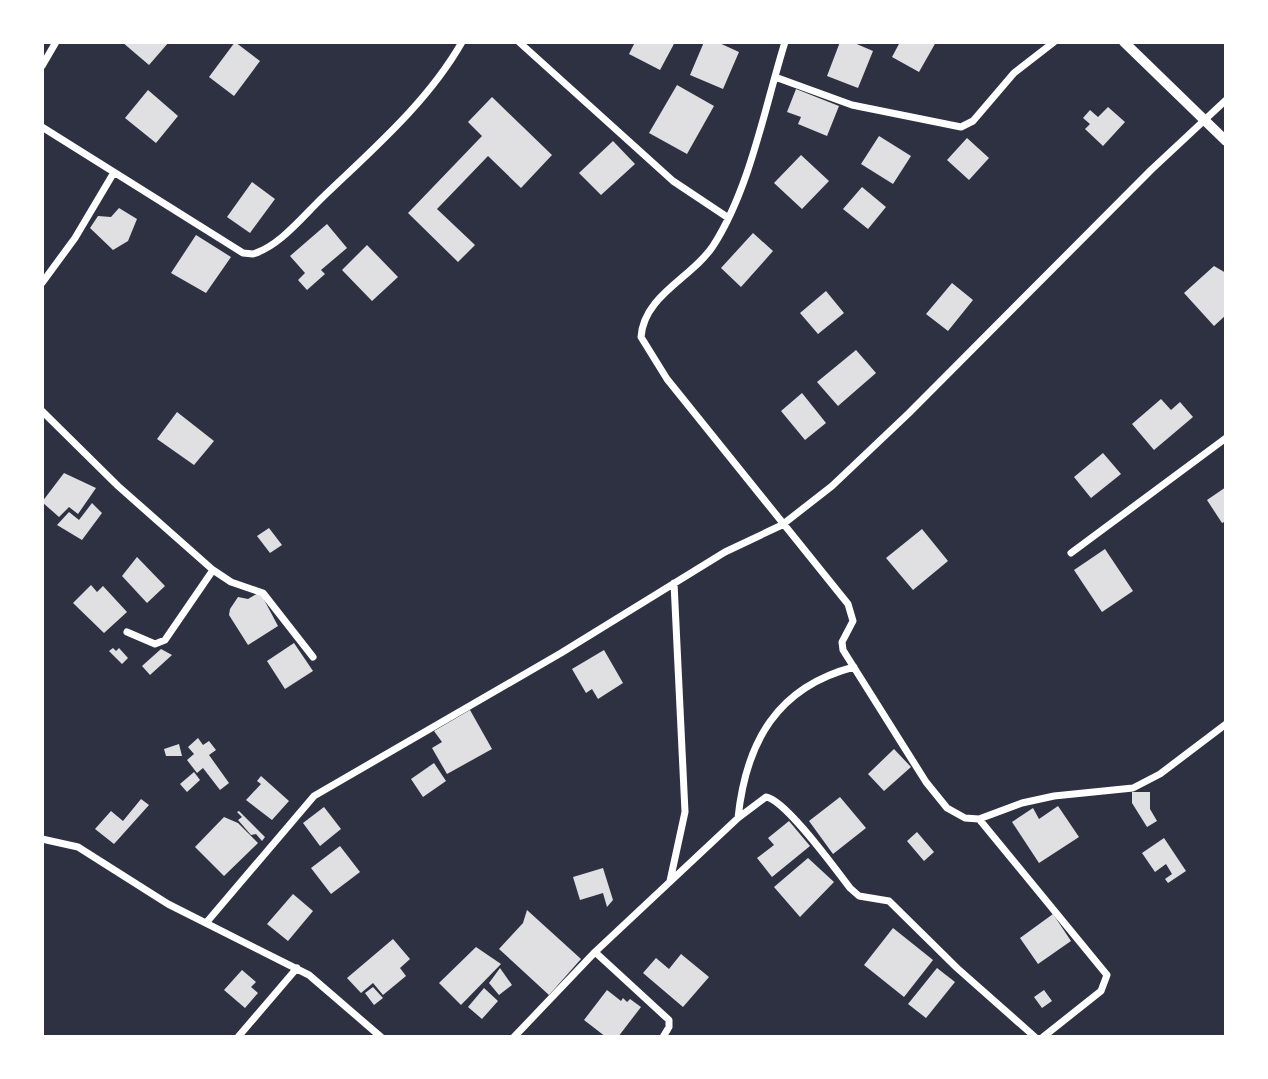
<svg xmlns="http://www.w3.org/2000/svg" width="1268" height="1079" font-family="'IBM Plex Serif',serif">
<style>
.building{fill:#e0e0e3}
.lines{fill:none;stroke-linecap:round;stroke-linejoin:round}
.minor{stroke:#fff;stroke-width:7}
.secondary{stroke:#fff;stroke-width:10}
</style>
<rect width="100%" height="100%" fill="#2d3142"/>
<path class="building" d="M 122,42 L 169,42 L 149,65 Z
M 235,42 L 260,61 L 234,96 L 209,77 Z
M 635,42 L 675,42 L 660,70 L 629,54 Z
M 704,42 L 717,42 L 739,52 L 723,89 L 690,75 Z
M 840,42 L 852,42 L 873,51 L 858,88 L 827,76 Z
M 900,42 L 936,42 L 919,72 L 892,57 Z
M 677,85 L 714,106 L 687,154 L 649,133 Z
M 796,89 L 839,106 L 827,136 L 798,124 L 801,117 L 787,112 Z
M 148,90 L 178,116 L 156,143 L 125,118 Z
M 492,97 L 552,155 L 521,188 L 488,156 L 437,209 L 475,245 L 458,262 L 408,213 L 482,136 L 468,122 Z
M 1108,107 L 1125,122 L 1103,146 L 1085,129 L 1090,124 L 1083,118 L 1090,110 L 1098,117 Z
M 879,136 L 911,156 L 893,184 L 861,164 Z
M 967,138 L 989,158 L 969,180 L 947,160 Z
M 613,141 L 635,164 L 601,195 L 579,173 Z
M 801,155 L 829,181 L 802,209 L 774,183 Z
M 252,182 L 275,199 L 250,233 L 227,217 Z
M 862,187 L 886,207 L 868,229 L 843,209 Z
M 119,208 L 137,219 L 128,241 L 113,250 L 90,228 L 98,216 L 111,217 Z
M 327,224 L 347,248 L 321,270 L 325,274 L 307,290 L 298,280 L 305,273 L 290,256 Z
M 753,233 L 773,251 L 741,287 L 721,268 Z
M 196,235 L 231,257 L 206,293 L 171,273 Z
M 367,245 L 398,277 L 372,301 L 342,270 Z
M 1214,266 L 1226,273 L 1226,315 L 1214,326 L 1184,293 Z
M 952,283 L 973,300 L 948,331 L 926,314 Z
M 826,291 L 844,313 L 818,334 L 800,313 Z
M 856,350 L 876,373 L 838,406 L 817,382 Z
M 802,393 L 826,423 L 805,440 L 781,411 Z
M 1161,399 L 1171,410 L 1180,402 L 1193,417 L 1154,450 L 1132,424 Z
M 177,412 L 214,441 L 194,465 L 157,439 Z
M 1103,453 L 1121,474 L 1091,498 L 1074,477 Z
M 64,473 L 96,488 L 78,514 L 69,507 L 59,517 L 42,502 Z
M 1226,487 L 1226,521 L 1222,523 L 1207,500 Z
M 92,503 L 102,513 L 82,540 L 57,525 L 69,512 L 79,520 Z
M 269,528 L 282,545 L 270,553 L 257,536 Z
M 922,529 L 948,561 L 913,590 L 886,558 Z
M 1105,549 L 1133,591 L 1102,612 L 1074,570 Z
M 137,557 L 165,586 L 147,603 L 122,576 Z
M 91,585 L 97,592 L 103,586 L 127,612 L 104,633 L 73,603 Z
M 260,592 L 278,626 L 248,645 L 229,615 L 230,609 L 238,597 L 248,599 Z
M 294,643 L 313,671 L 285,689 L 267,661 Z
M 113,648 L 116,651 L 119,648 L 128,658 L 122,664 L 109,651 Z
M 161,649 L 172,655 L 150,675 L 142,666 Z
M 604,650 L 623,683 L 598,699 L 592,689 L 586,693 L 572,669 Z
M 470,710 L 492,749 L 447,774 L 432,748 L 442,742 L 434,731 Z
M 198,738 L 203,745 L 209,741 L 216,750 L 209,755 L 229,783 L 220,790 L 203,768 L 197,773 L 187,760 L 194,754 L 188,747 Z
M 179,744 L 182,756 L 166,756 L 164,749 Z
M 894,749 L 911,767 L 884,791 L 868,774 Z
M 434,763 L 446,781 L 423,797 L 411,779 Z
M 194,772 L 200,780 L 187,792 L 180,784 Z
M 261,776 L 289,801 L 272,820 L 246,800 L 261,784 L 257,781 Z
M 1132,792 L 1150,792 L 1150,809 L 1157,821 L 1147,827 L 1132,803 Z
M 840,797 L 866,828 L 833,854 L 809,821 Z
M 141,799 L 149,805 L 114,844 L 95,829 L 111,811 L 123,821 Z
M 1058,806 L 1079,837 L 1039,863 L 1012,822 L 1033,808 L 1039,819 Z
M 324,807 L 341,829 L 320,846 L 303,823 Z
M 239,811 L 265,837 L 262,841 L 256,834 L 251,835 L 238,820 L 242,817 L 237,812 Z
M 224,817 L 238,823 L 258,843 L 224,876 L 195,847 Z
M 789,821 L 810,846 L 772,877 L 757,858 L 774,845 L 768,838 Z
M 917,832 L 934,852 L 924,861 L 907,841 Z
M 1164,838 L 1186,871 L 1168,883 L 1165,879 L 1172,874 L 1166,864 L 1155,872 L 1142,853 Z
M 340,846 L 360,872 L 331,894 L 311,868 Z
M 808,858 L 834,882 L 800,917 L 774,887 Z
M 603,868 L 613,900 L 607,907 L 603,893 L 580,900 L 573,877 Z
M 293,894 L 313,911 L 288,941 L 267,924 Z
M 527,910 L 581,959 L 549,995 L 499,949 L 523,923 Z
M 1053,914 L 1071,941 L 1038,964 L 1020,938 Z
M 893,928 L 933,960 L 904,997 L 864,965 Z
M 393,939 L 410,959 L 400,968 L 406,976 L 383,995 L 373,983 L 361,993 L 347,978 Z
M 476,947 L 501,964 L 461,1005 L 439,983 Z
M 681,954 L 709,977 L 683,1007 L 643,973 L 656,958 L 669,969 Z
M 500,968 L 512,985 L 499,995 L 489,983 Z
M 937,968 L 955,982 L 926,1018 L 908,1004 Z
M 242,970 L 256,982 L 251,987 L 258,993 L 245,1008 L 224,990 Z
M 373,987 L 383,998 L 374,1005 L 365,993 Z
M 484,988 L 498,1001 L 482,1019 L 468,1007 Z
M 607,990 L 621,1001 L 623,998 L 627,1002 L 630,999 L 641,1007 L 618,1037 L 606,1037 L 584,1020 Z
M 1044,990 L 1052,1001 L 1042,1008 L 1034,997 Z"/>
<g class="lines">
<path class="minor" d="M 519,42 L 673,181 L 727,217
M 785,42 C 765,106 750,189 713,246 C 692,278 644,295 641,337 L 667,379 L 848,604 L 853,621 L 842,642 L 843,650 L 926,782 L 947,808 L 965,818 L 979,819 L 1022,803 L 1054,796 L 1133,788 L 1160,774 L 1226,724
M 42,66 L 56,42
M 775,77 L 852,105 L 961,127 L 973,121 L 1014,73 L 1054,42
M 42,127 L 243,253 L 253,254 C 280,246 303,216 323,197 C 372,150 428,102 462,42
M 42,283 L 75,238 L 113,174
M 42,411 L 118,486 L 213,570 L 231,582 L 263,593 L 313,657
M 1071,553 L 1226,438
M 127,632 L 155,644 L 165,640 L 213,570
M 738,818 C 746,742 777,687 854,667
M 979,819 L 1107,975 L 1101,991 L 1043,1037
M 42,839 L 78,847 L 168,904 L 309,975 L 381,1037
M 670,881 L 685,812 L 674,583
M 206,923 L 314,796 L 561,653 L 725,552 L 782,525 L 832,486 L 909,413 L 1151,170 L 1226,100
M 595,952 L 669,1020 L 669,1027 L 663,1037
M 238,1037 L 297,968
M 514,1037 L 595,952 L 738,818 L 766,797 C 786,800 836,870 850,888 L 859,896 L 889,901 L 957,968 L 1035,1037"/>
<path class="secondary" d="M 1124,42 L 1226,141"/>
</g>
<rect width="1268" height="1079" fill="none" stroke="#ffffff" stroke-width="88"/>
</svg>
